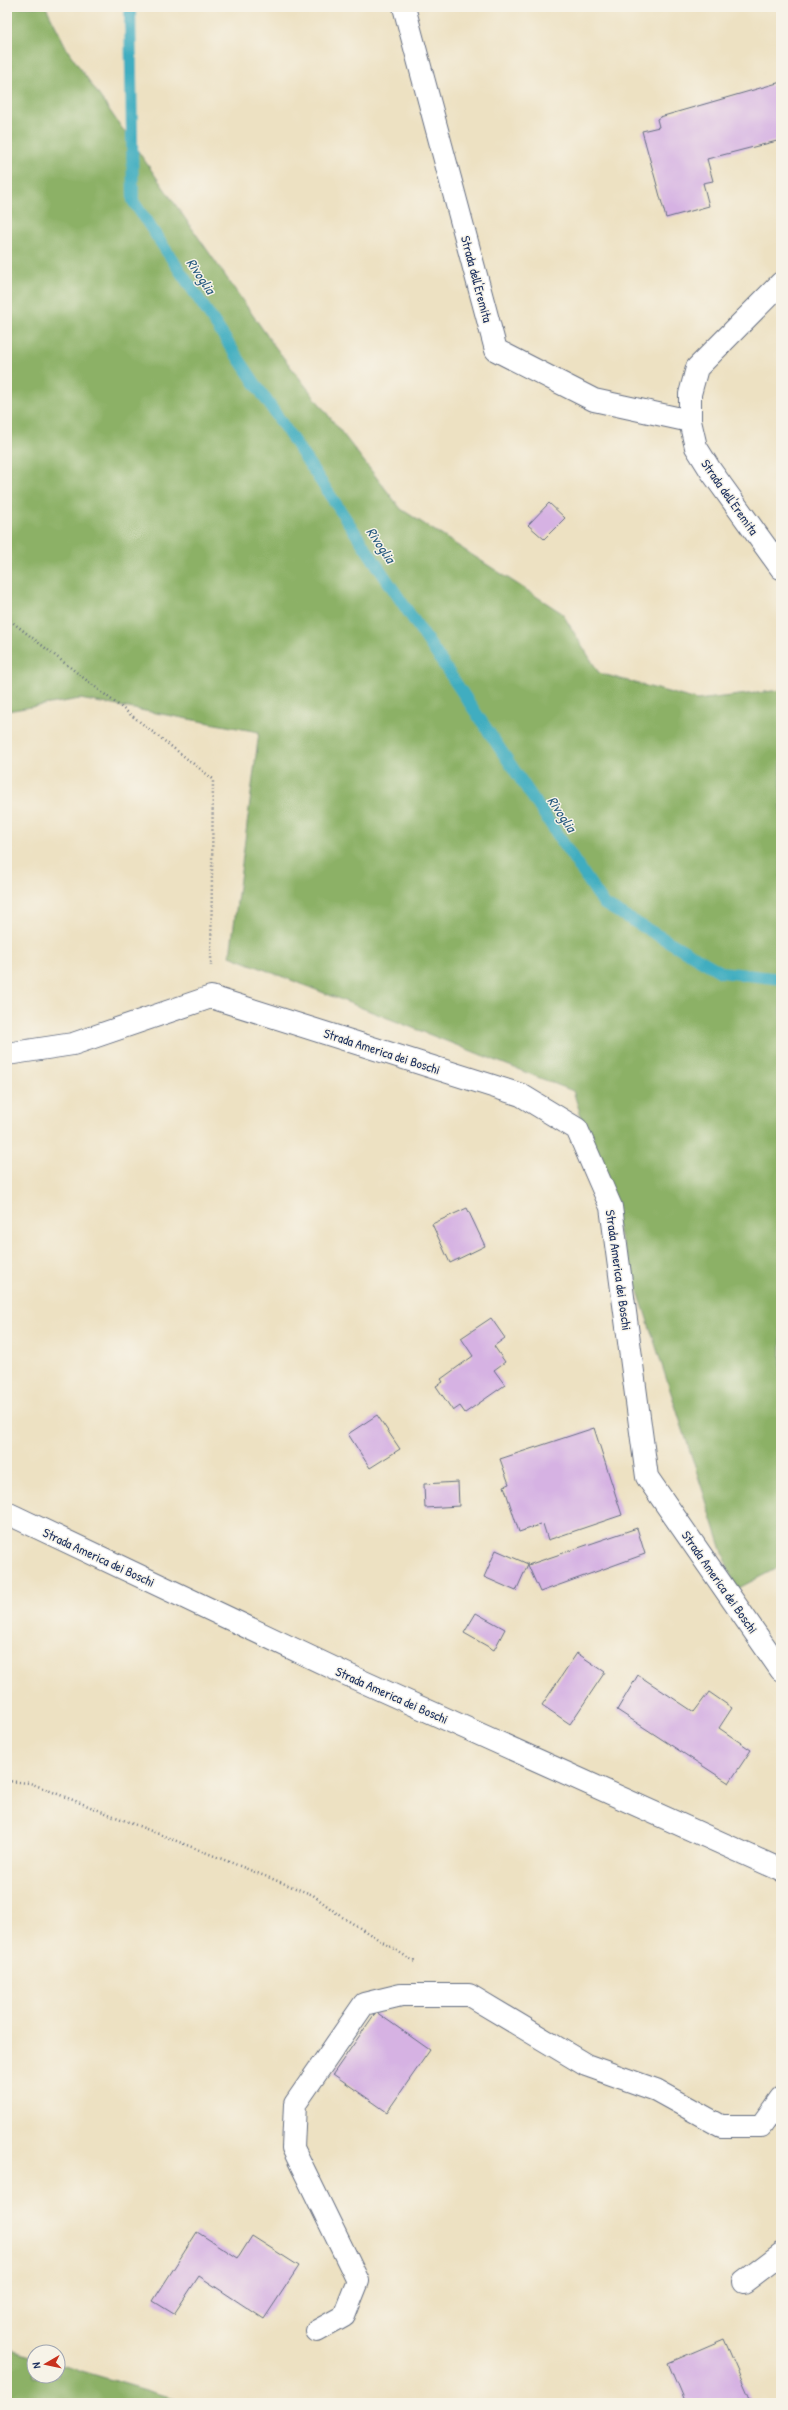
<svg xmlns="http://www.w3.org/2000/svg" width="788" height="2410" font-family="'Patrick Hand',sans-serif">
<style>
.forest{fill:#8cb166;stroke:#547062}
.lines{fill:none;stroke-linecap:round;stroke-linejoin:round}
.stream{stroke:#41adc0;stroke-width:12}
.building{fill:#d6b2e3}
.service-casing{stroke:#646d81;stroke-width:24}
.minor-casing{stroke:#646d81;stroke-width:24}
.tertiary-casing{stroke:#646d81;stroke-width:24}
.path{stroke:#646d81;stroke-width:2.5;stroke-dasharray:1 3;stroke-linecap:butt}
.service{stroke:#fff;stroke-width:22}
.minor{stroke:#fff;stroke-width:22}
.tertiary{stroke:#fff;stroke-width:22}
.labels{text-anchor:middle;stroke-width:3;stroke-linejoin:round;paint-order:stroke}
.street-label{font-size:13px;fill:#1b2f5e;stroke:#f7f3e8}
.water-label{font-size:14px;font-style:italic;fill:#285b80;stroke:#f7f3e8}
</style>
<rect width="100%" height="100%" fill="#f7f3e8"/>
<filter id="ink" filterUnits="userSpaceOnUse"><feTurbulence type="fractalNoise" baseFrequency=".025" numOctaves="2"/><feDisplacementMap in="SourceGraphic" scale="8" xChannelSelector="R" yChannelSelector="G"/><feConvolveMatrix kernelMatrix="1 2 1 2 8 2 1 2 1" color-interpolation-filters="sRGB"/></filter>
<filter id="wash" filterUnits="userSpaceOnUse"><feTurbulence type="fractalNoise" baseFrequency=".012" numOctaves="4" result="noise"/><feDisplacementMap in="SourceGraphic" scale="16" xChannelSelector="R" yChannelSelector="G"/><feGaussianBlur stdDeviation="0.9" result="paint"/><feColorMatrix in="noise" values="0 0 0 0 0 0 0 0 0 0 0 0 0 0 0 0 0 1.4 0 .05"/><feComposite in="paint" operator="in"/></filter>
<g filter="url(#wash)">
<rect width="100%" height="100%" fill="#ede1c2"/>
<path class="forest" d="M 7,7 L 46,7 L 68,51 L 273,344 L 401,509 L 562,613 L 599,673 L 697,700 L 781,690 L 781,1566 L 735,1590 L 573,1091 L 230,956 L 259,732 L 80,699 L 7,711 Z
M 7,2349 L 34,2357 L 34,2376 L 58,2376 L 58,2364 L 190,2403 L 7,2403 Z"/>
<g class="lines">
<path class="stream" d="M 130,7 L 133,201 L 604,904 L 721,972 L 781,979"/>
</g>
<g id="blocks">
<path class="building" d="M 781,82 L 781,140 L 707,159 L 713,181 L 703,183 L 709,206 L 666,218 L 642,131 L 659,127 L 657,119 L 660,117 Z
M 549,503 L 565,518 L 544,539 L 528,525 Z
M 467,1208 L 485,1246 L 450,1263 L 432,1224 Z
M 491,1318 L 505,1338 L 494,1346 L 505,1362 L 494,1370 L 505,1385 L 465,1413 L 460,1406 L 453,1411 L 436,1386 L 443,1382 L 441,1379 L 473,1356 L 461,1338 Z
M 377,1415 L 400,1449 L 370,1468 L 348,1434 Z
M 594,1428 L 622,1515 L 548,1540 L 543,1524 L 519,1532 L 504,1486 L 509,1484 L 500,1459 Z
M 458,1482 L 459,1506 L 425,1508 L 424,1484 Z
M 637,1528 L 645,1554 L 540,1592 L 528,1565 Z
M 496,1550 L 528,1564 L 516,1591 L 484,1577 Z
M 476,1613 L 505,1629 L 494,1650 L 464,1633 Z
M 577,1653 L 605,1672 L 570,1724 L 542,1705 Z
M 638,1675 L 694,1712 L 709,1692 L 732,1708 L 719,1728 L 751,1750 L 729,1783 L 617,1710 Z
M 376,2012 L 430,2050 L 387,2112 L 333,2074 Z
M 197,2232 L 238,2258 L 252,2236 L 299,2266 L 264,2319 L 199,2276 L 174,2314 L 153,2301 Z
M 724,2339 L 752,2403 L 685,2403 L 668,2363 Z"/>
</g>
</g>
<g filter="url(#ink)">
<use href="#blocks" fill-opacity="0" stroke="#646d81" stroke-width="1"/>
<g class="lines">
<defs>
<path id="service" d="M 7,1054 L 73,1044 L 211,997 L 521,1095 L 577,1129 L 611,1207 L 647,1477 L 781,1670
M 744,2282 L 781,2254
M 317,2331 L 344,2316 L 358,2281 L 293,2148 L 295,2104 L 364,2004 L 401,1995 L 469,1995 L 586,2065 L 656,2090 L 721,2126 L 761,2126 L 781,2098"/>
<path id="minor" d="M 404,7 L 496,350 L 594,400 L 690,421
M 781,283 L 697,368 L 690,394 L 690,421 L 696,447 L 711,471 L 781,568"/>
<path id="tertiary" d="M 7,1513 L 346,1674 L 781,1870"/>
</defs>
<use href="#service" class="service-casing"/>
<use href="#minor" class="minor-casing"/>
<use href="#tertiary" class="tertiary-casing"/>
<path class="path" d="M 7,618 L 213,779 L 211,966
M 7,1781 L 30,1783 L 313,1895 L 339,1915 L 415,1962"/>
<use href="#service" class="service"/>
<use href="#minor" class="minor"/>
<use href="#tertiary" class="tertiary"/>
</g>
</g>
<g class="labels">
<g class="street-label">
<text transform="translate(477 279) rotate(75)" y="5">Strada dell'Eremita</text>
<text transform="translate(730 497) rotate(55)" y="5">Strada dell'Eremita</text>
<text transform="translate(382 1051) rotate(18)" y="5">Strada America dei Boschi</text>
<text transform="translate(619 1270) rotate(82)" y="5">Strada America dei Boschi</text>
<text transform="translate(99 1557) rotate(25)" y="5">Strada America dei Boschi</text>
<text transform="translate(720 1582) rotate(55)" y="5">Strada America dei Boschi</text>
<text transform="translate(392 1695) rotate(24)" y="5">Strada America dei Boschi</text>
</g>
<g class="water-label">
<text transform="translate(201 276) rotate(56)" y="5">Rivoglia</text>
<text transform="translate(381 545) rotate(56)" y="5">Rivoglia</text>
<text transform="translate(562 814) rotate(56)" y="5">Rivoglia</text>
</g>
</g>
<rect width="788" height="2410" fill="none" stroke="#f7f3e8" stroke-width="24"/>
<g transform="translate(46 2364) rotate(261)"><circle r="19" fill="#f7f3e8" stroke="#9fa5b1"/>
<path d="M0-3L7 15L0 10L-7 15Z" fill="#c8321e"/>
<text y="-6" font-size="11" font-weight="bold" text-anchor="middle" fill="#1b2f5e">N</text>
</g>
</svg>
